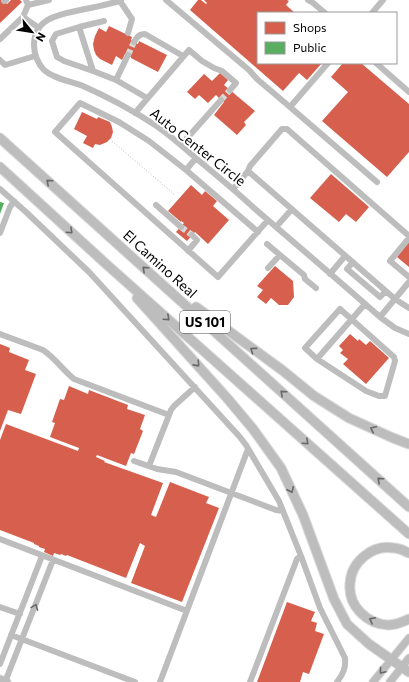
<svg xmlns="http://www.w3.org/2000/svg" width="409" height="682" font-family="Commissioner,sans-serif">
<style>
.shops{fill:#d6604d}
.public{fill:#5aae61}
.lines{fill:none;stroke-linecap:round;stroke-linejoin:round}
.minor-tunnel{stroke:#d9d9d9;stroke-width:6;stroke-dasharray:6 3;stroke-linecap:butt}
.major-casing{stroke:#dbdbdb;stroke-width:9}
.highway-casing{stroke:#dbdbdb;stroke-width:11}
.path{stroke:#b8b8b8;stroke-width:1;stroke-dasharray:1 2;stroke-linecap:butt}
.minor{stroke:#bdbdbd;stroke-width:6}
.major{stroke:#bdbdbd;stroke-width:7}
.highway{stroke:#bdbdbd;stroke-width:9}
.oneway{stroke:#686868}
.labels{text-anchor:middle;stroke-width:4;stroke-linejoin:round;paint-order:stroke}
.shield{fill:#fff;stroke:#4c4c4c;stroke-width:1}
.shield-label{font-size:13px;font-weight:bold;fill:#000}
.street-label{font-size:14px;fill:#000;stroke:#fff}
</style>
<rect width="100%" height="100%" fill="#fff"/>
<path class="shops" d="M 0,0 L 3,0 L 7,4 L 11,0 L 20,0 L 22,2 L 0,23 Z
M 198,0 L 201,0 L 206,4 L 207,3 L 204,0 L 287,0 L 289,1 L 286,5 L 295,13 L 258,13 L 258,63 L 322,63 L 307,80 L 299,73 L 283,91 L 190,10 Z
M 109,26 L 132,37 L 131,40 L 138,44 L 139,41 L 167,55 L 158,72 L 131,58 L 131,57 L 125,54 L 122,60 L 116,56 L 112,65 L 100,59 L 96,55 L 94,50 L 93,44 L 95,36 L 99,28 L 106,32 Z
M 343,63 L 361,63 L 409,104 L 409,152 L 387,177 L 322,121 L 348,92 L 331,77 Z
M 220,73 L 228,80 L 224,85 L 255,111 L 244,122 L 246,125 L 237,135 L 214,115 L 224,102 L 221,100 L 216,95 L 208,103 L 199,95 L 195,99 L 187,92 L 204,74 L 212,81 Z
M 82,112 L 97,119 L 98,117 L 110,122 L 112,127 L 113,132 L 111,138 L 107,142 L 100,145 L 95,144 L 93,148 L 83,143 L 87,136 L 74,129 Z
M 331,174 L 369,207 L 356,222 L 346,214 L 339,222 L 310,198 Z
M 191,185 L 202,195 L 205,191 L 217,201 L 213,206 L 229,220 L 208,244 L 195,232 L 187,241 L 176,232 L 184,223 L 181,221 L 181,222 L 168,211 Z
M 409,242 L 409,267 L 397,257 Z
M 275,266 L 293,281 L 294,297 L 288,305 L 279,305 L 271,298 L 266,304 L 257,297 L 263,290 L 257,286 Z
M 350,334 L 358,341 L 359,339 L 366,345 L 370,341 L 389,358 L 366,384 L 343,364 L 348,359 L 340,353 L 343,350 L 339,346 Z
M 0,344 L 10,348 L 9,352 L 29,360 L 25,370 L 36,374 L 21,414 L 8,410 L 0,431 Z
M 69,386 L 88,394 L 89,390 L 128,405 L 127,409 L 145,415 L 140,429 L 143,431 L 134,454 L 131,453 L 126,466 L 97,455 L 96,457 L 105,461 L 104,462 L 163,483 L 151,515 L 156,517 L 170,482 L 209,497 L 206,503 L 219,508 L 182,602 L 131,583 L 145,546 L 140,543 L 126,578 L 67,555 L 66,556 L 61,554 L 60,555 L 54,553 L 53,556 L 44,552 L 45,549 L 39,547 L 39,546 L 34,544 L 34,543 L 0,530 L 0,440 L 6,424 L 78,451 L 79,448 L 50,437 L 55,423 L 52,422 L 60,399 L 64,400 Z
M 287,602 L 315,612 L 311,621 L 317,623 L 315,631 L 324,634 L 309,674 L 303,672 L 300,682 L 257,682 Z"/>
<path class="public" d="M 0,202 L 4,203 L 0,214 Z"/>
<g class="lines">
<path class="minor-tunnel" d="M 128,55 L 134,42
M 221,100 L 230,90
M 181,227 L 192,235"/>
<defs>
<path id="major" d="M 0,679 L 7,682
M 373,682 L 409,638
M 390,682 L 409,658"/>
<path id="highway" d="M 0,138 L 409,507
M 0,167 L 105,263 L 409,534
M 137,298 L 227,398 L 253,429 L 281,468 L 303,515 L 334,599 L 347,624 L 369,644 L 409,672
M 196,307 L 282,370 L 314,396 L 349,418 L 393,438 L 409,444
M 409,553 C 404,551 400,548 394,548 C 372,544 351,562 350,584 C 348,606 367,624 388,625 C 395,625 403,622 409,619"/>
</defs>
<use href="#major" class="major-casing"/>
<use href="#highway" class="highway-casing"/>
<path class="path" d="M 112,141 L 175,195"/>
<path class="minor" d="M 26,0 L 28,5 L 49,0
M 121,0 L 120,1 C 108,4 97,7 85,9 C 63,14 34,16 34,45 C 34,54 38,64 44,70 C 54,79 70,81 83,86 C 108,97 132,110 155,125 C 170,135 183,147 197,159 C 216,175 236,191 254,208 C 296,244 338,280 380,317 L 395,328 L 409,334
M 166,0 L 249,70 L 257,79 L 290,107 L 328,63
M 308,0 L 312,2 L 325,13
M 4,1 L 6,0
M 120,1 L 132,19 L 128,33
M 28,5 L 23,17 L 39,28
M 372,13 L 383,0
M 79,27 L 93,71 L 64,61 L 57,57 L 52,41 L 56,34 L 79,27 L 104,21
M 0,39 L 23,17
M 134,42 C 137,37 139,34 145,34 L 183,56
M 0,60 L 5,65 L 35,56
M 376,63 L 409,92
M 93,71 L 116,80 L 147,98
M 116,80 L 128,55
M 290,107 L 377,182
M 135,113 L 189,50 L 202,61 L 214,68 L 222,71 L 236,83 L 230,90
M 181,145 L 221,100
M 186,170 L 196,158
M 248,171 L 250,166 L 282,129 L 287,129 L 409,236
M 0,189 L 26,212 L 89,272 L 239,436 L 246,445 L 279,501 L 301,556 L 320,608 L 345,658 C 346,668 343,674 337,682
M 233,189 L 248,171 L 395,299 L 409,308
M 156,205 L 181,227
M 276,227 L 292,209
M 258,232 L 186,170 L 149,141 L 119,122 L 80,103 L 55,132 L 218,277 L 268,220
M 0,233 L 10,207 L 14,201
M 409,238 L 390,261 L 409,277
M 267,244 L 280,255 L 268,268
M 188,251 L 197,240 L 192,235
M 280,255 L 304,275 L 305,279 L 316,288
M 353,262 L 347,269 L 380,297 L 386,291
M 330,274 L 345,256
M 340,309 L 394,357 L 395,361 L 385,396 L 379,396 L 366,391 L 317,359 L 305,348 Z
M 380,317 L 409,282
M 0,334 L 43,350 C 55,358 63,370 74,379 L 169,415
M 317,359 L 365,304
M 134,461 L 157,469 L 176,472 L 276,510 L 283,511
M 149,466 L 171,410 L 174,406 L 195,387
M 0,539 L 187,611
M 0,607 L 20,614
M 11,635 L 135,682
M 0,664 L 42,556
M 5,682 L 53,560
M 160,682 L 248,449
M 250,682 L 297,559 L 301,556"/>
<use href="#major" class="major"/>
<use href="#highway" class="highway"/>
</g>
<defs><path id="oneway-chevron" d="M-2-3.5L2.5 0L-2 3.5" fill="none" stroke-width="1.6" stroke-linecap="round" stroke-linejoin="round"/></defs>
<g class="oneway">
<use href="#oneway-chevron" transform="translate(49 182) rotate(-138)"/>
<use href="#oneway-chevron" transform="translate(70 231) rotate(43)"/>
<use href="#oneway-chevron" transform="translate(145 269) rotate(-138)"/>
<use href="#oneway-chevron" transform="translate(167 318) rotate(42)"/>
<use href="#oneway-chevron" transform="translate(253 350) rotate(-144)"/>
<use href="#oneway-chevron" transform="translate(197 364) rotate(48)"/>
<use href="#oneway-chevron" transform="translate(283 393) rotate(-138)"/>
<use href="#oneway-chevron" transform="translate(373 429) rotate(-155)"/>
<use href="#oneway-chevron" transform="translate(306 442) rotate(42)"/>
<use href="#oneway-chevron" transform="translate(380 480) rotate(-138)"/>
<use href="#oneway-chevron" transform="translate(291 490) rotate(65)"/>
<use href="#oneway-chevron" transform="translate(35 607) rotate(-69)"/>
<use href="#oneway-chevron" transform="translate(372 620) rotate(-153)"/>
<use href="#oneway-chevron" transform="translate(382 671) rotate(130)"/>
</g>
<g class="labels">
<rect class="shield" x="180" y="311" width="50" height="22" rx="3"/>
<g class="shield-label">
<text x="205" y="327">US 101</text>
</g>
<g class="street-label">
<text transform="translate(198 147) rotate(38)" y="5">Auto Center Circle</text>
<text transform="translate(160 264) rotate(42)" y="5">El Camino Real</text>
</g>
</g>
<rect x="257" y="12" width="140" height="52" fill="#ffffff" stroke="#999999"/>
<rect x="265" y="22" width="20" height="12" fill="#d6604d" stroke="#999999"/>
<text x="293" y="32" font-size="12" fill="#000000">Shops</text>
<rect x="265" y="42" width="20" height="12" fill="#5aae61" stroke="#999999"/>
<text x="293" y="52" font-size="12" fill="#000000">Public</text>
<g transform="translate(32 32) rotate(120)" stroke="#ffffff" stroke-width="3" paint-order="stroke">
<path d="M0-3L7 15L0 10L-7 15Z" fill="#000000"/>
<text y="-6" font-size="11" font-weight="bold" text-anchor="middle" fill="#000000">N</text>
</g>
</svg>
